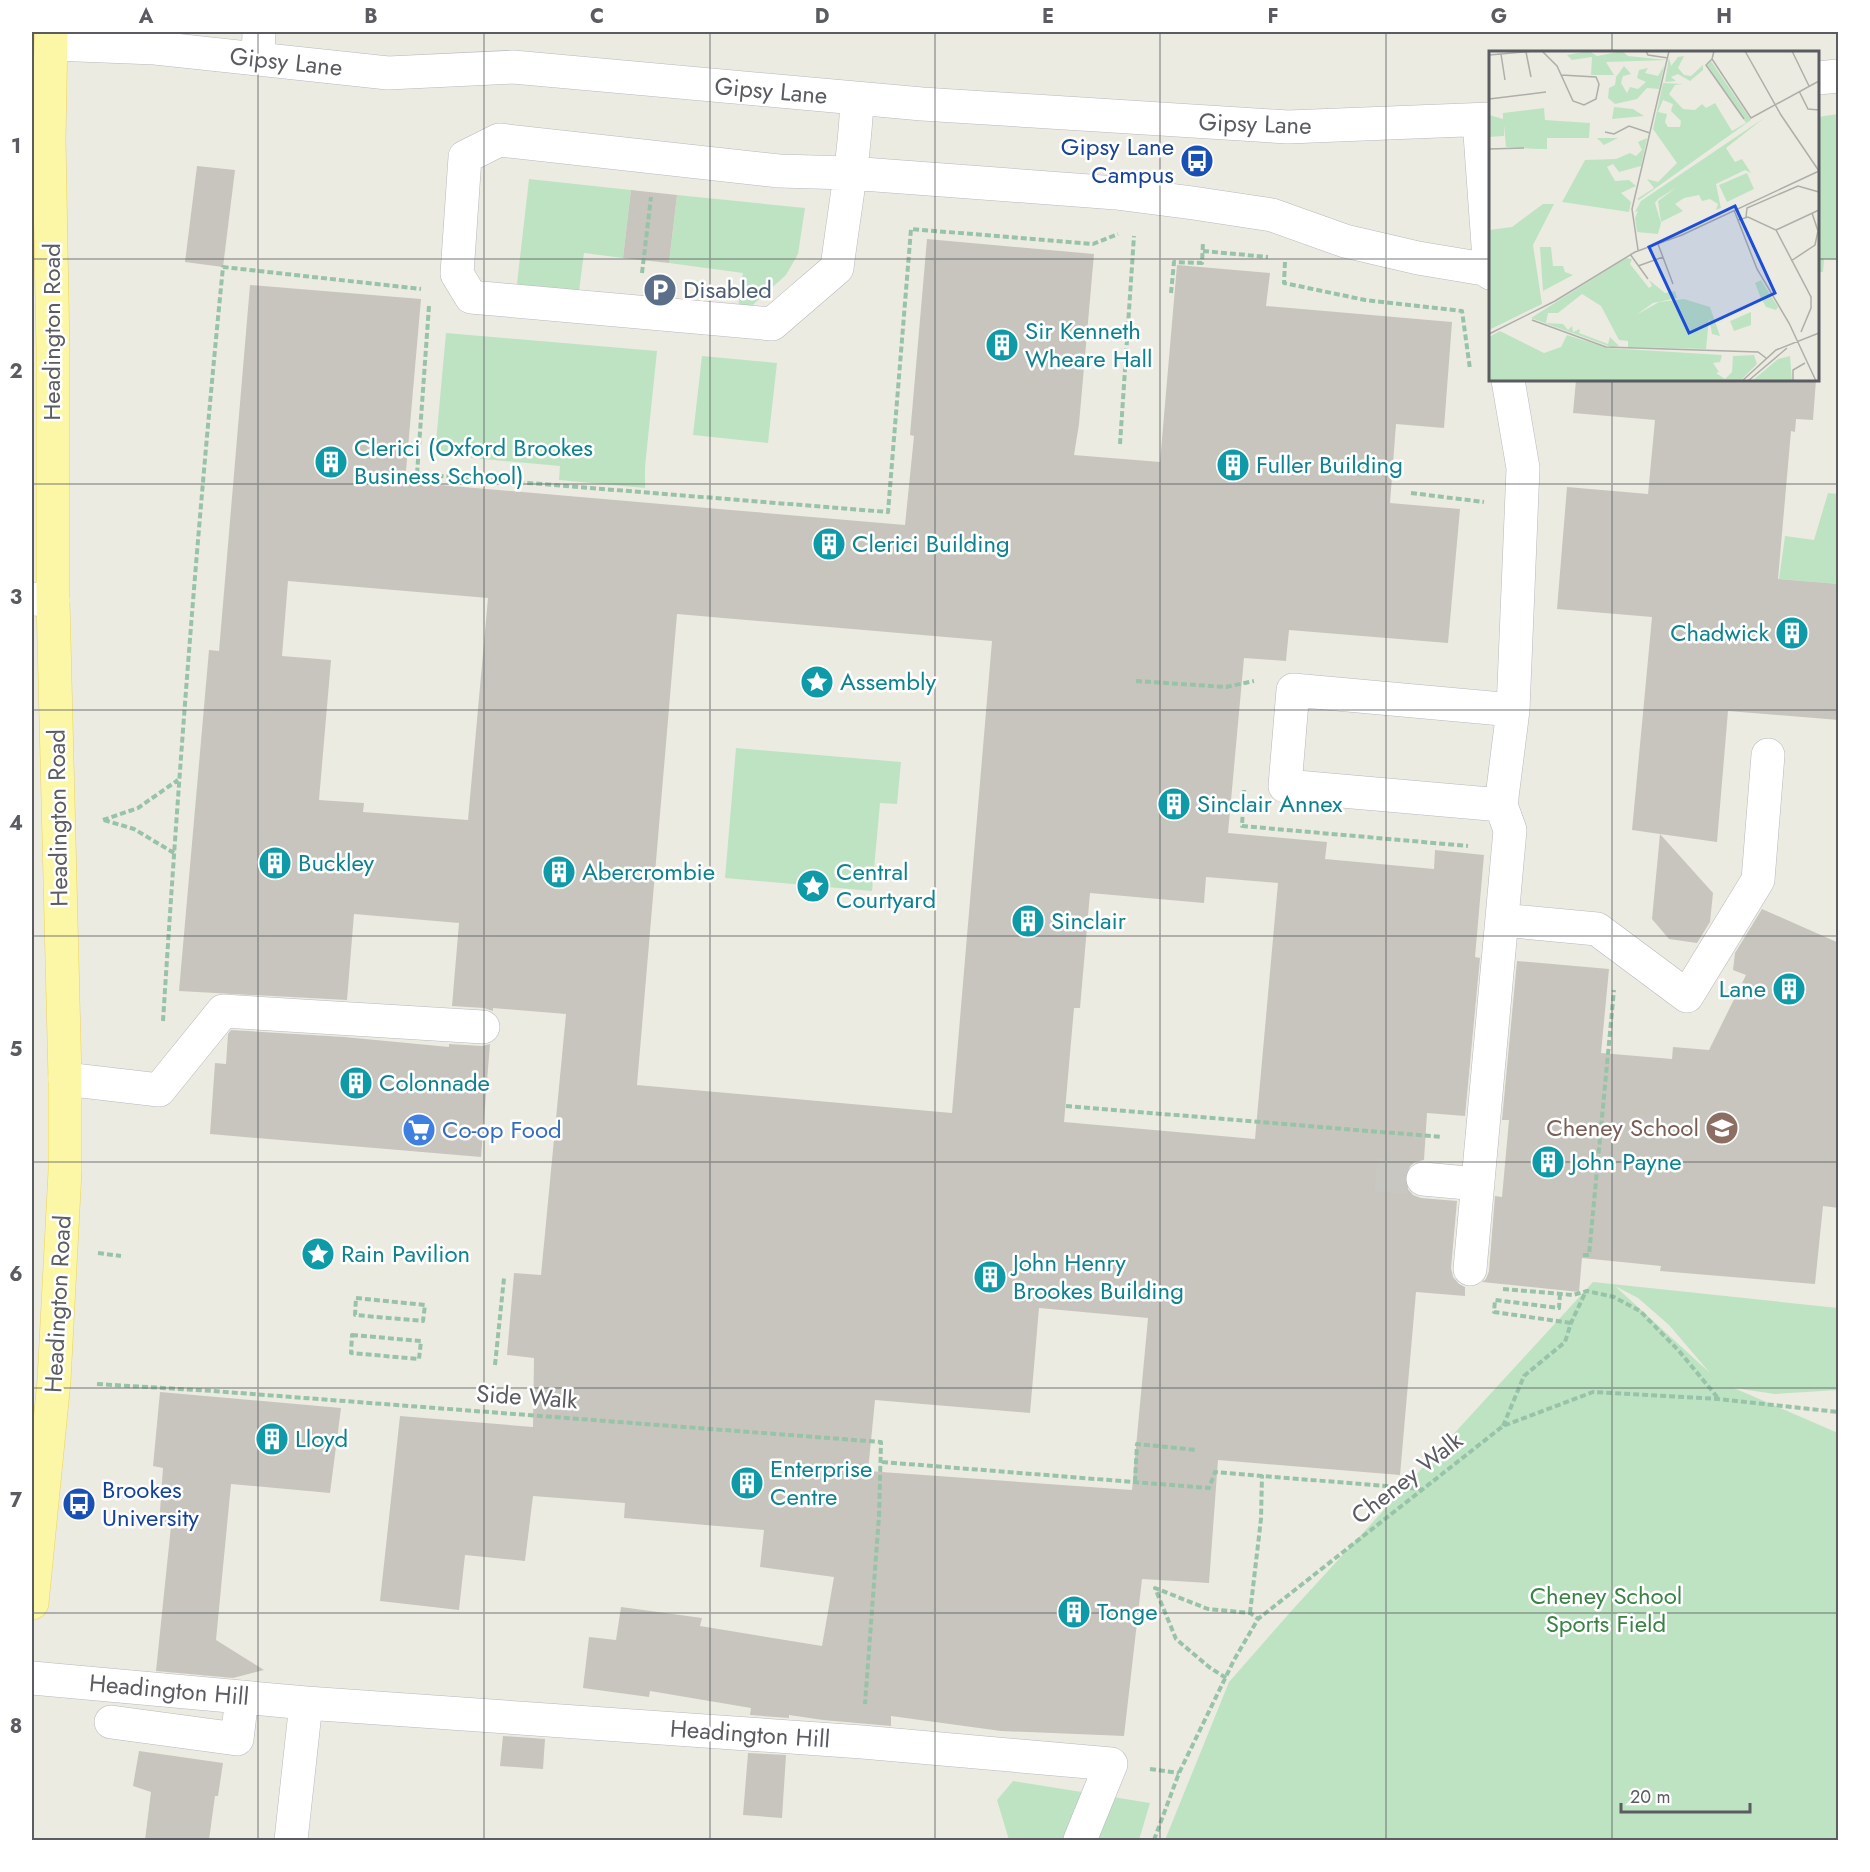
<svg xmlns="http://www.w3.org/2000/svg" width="1870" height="1872" font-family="Jost,sans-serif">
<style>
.green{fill:#bee3c3;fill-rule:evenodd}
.building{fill:#c8c5be;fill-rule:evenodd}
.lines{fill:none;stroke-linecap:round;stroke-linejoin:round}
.minor-tunnel{stroke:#c8c7c1;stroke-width:33;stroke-dasharray:33 16;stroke-linecap:butt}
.minor-casing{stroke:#b7b8bd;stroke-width:34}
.major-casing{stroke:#ead35c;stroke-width:34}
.path{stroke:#98c3a9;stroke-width:4;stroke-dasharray:6 3;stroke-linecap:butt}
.minor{stroke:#fff;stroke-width:33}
.major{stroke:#fbf7a7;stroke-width:33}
.grid{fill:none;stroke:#5a5c61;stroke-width:1.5;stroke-opacity:0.55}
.labels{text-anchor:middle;stroke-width:5;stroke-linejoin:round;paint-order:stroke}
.street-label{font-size:24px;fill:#5a5c61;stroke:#fff}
.transit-label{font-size:24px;fill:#164399;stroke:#fff;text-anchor:end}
.service-label{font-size:24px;fill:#4e5e75;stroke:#fff;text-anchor:start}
.culture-label{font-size:24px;fill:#0d838f;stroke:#fff;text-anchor:start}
.education-label{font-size:24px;fill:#785e54;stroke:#fff;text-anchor:end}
.shop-label{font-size:24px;fill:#366cbe;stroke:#fff;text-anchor:start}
.park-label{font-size:24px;fill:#388244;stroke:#fff}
.inset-road{fill:none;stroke:#aeaeaa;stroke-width:1.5}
.view{fill:#1d4ed8;fill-opacity:0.15;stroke:#1d4ed8;stroke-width:3}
.inset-edge{fill:none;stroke:#5a5c61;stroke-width:3}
.neatline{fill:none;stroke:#5a5c61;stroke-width:2}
.grid-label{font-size:20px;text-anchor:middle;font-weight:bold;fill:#5a5c61}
</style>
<rect width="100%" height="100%" fill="#ecebe1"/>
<path class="green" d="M 1838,114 L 1838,260 L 1824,259 L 1823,272 L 1818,272 L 1818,117 Z
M 529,179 L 631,190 L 623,258 L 584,253 L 577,306 L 515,301 Z
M 677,195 L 805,208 L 798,254 L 786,275 L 736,320 L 743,273 L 669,263 Z
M 446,333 L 657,351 L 645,467 L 645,488 L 559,480 L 560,466 L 438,455 L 438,453 L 435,453 Z
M 702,356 L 777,363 L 768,443 L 693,435 Z
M 1828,493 L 1838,494 L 1838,584 L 1779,579 L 1785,536 L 1814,540 Z
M 736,748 L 901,762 L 897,804 L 880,803 L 872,891 L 725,878 Z
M 1593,1282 L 1838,1308 L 1838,1390 L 1775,1394 L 1734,1388 L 1838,1433 L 1838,1840 L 1165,1840 L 1229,1682 L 1294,1608 ZM 1615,1286 L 1638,1298 L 1669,1325 L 1710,1373 Z
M 1013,1781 L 1150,1803 L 1139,1840 L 1009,1840 L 997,1800 Z"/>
<path class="building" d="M 197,166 L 235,170 L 223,267 L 185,262 Z
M 631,190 L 677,195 L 669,263 L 623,258 Z
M 927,239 L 1094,254 L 1079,424 L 1074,455 L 1160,462 L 1177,265 L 1270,273 L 1266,306 L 1452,322 L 1444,428 L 1396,424 L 1390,503 L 1460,509 L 1448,643 L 1289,630 L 1286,661 L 1244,658 L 1228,833 L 1327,842 L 1325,859 L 1434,869 L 1435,850 L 1484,855 L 1475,957 L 1480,958 L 1465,1116 L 1427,1113 L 1424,1160 L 1415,1162 L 1408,1168 L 1404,1178 L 1406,1187 L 1413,1195 L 1421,1198 L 1457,1201 L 1451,1268 L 1453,1277 L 1459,1284 L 1465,1287 L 1465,1296 L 1416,1292 L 1400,1475 L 1218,1460 L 1209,1583 L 1142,1579 L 1124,1736 L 1001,1731 L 891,1716 L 891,1726 L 823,1720 L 789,1715 L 789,1718 L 750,1715 L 751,1708 L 650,1691 L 649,1697 L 583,1688 L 589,1637 L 616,1640 L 621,1607 L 702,1618 L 700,1626 L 822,1646 L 834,1577 L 760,1567 L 764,1530 L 624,1518 L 625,1503 L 533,1496 L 525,1561 L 465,1555 L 459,1610 L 380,1601 L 400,1416 L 533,1427 L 534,1358 L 507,1355 L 514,1273 L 541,1275 L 566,1014 L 493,1008 L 493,1011 L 484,1008 L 452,1006 L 459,923 L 354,914 L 347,1000 L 179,991 L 209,650 L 219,651 L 250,285 L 421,299 L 405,482 L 905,525 L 914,436 L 910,435 ZM 288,581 L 488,598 L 468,820 L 363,812 L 364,803 L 319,800 L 331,660 L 282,656 ZM 677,614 L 992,641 L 952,1113 L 637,1085 ZM 1206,877 L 1278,883 L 1255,1139 L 1064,1122 L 1074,1008 L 1080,1008 L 1090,893 L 1204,903 ZM 1039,1308 L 1148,1318 L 1132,1490 L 868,1471 L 875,1400 L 1030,1413 Z
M 1576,380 L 1816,380 L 1813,420 L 1796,419 L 1795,432 L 1791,431 L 1778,579 L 1839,584 L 1839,720 L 1728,711 L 1717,842 L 1660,834 L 1713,893 L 1710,922 L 1697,943 L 1669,939 L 1652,919 L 1660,834 L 1632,830 L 1652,617 L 1557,609 L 1567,487 L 1648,494 L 1655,420 L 1573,413 Z
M 1762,909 L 1839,943 L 1839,1208 L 1823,1206 L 1815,1284 L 1660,1271 L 1661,1266 L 1582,1258 L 1579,1292 L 1482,1282 L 1486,1279 L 1489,1271 L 1495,1196 L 1502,1197 L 1509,1120 L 1502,1120 L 1517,961 L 1609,969 L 1601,1053 L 1672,1059 L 1673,1047 L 1709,1050 L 1746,975 L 1733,970 L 1735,953 Z
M 231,1030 L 344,1037 L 449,1047 L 449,1044 L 482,1046 L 490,1044 L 481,1157 L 210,1134 L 215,1063 L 226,1064 L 228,1034 Z
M 160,1392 L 341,1408 L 330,1493 L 231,1484 L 216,1640 L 264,1670 L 233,1678 L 156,1671 L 171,1526 L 159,1525 L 163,1468 L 153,1466 Z
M 503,1736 L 545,1739 L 543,1769 L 500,1766 Z
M 139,1751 L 223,1763 L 218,1796 L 215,1796 L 209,1840 L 145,1840 L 151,1792 L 133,1786 Z
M 748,1753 L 786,1755 L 782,1818 L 743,1815 Z"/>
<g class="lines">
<path class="minor-tunnel" d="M 1376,1175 L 1423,1179"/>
<defs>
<path id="minor" d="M 52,44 L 155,48 L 388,73 L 513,67 L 922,104 L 1288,127 L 1490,119
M 258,59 L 259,32
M 1818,78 L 1838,76
M 857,99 C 855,155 844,212 837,268 L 772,324 L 471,297 L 457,274 L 465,157 L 499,140 L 779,171 L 849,173 L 1116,193 L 1193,203 L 1272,215 L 1345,241 L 1418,258 L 1490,270
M 1479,120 L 1490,273
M 32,599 L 53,600
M 1501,805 L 1285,786 L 1293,690 L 1513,710
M 1502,920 L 1597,929 L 1687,996 L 1758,880 L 1768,755
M 65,1079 L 159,1090 L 223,1011 L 483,1027
M 1423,1179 L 1478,1184
M 1470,1269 L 1510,830 L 1501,805 L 1513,710 L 1523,468 L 1508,380
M 32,1678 L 306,1703 L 862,1742 L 1111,1764 L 1080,1840
M 111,1722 L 237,1739 L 242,1697
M 291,1840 L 306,1703"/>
<path id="major" d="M 32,1603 L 54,1381 L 65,1171 L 65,1079 L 53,600 L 53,351 L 49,140 L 51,32"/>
</defs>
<use href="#minor" class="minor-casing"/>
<use href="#major" class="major-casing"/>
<path class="path" d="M 1203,251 L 1268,257
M 1285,262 L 1284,283 L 1365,300 L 1462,311 L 1470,369
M 642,273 L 651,197
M 1171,293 L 1174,262 L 1202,263 L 1203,243
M 429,306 L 417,474 L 888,512 L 911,229 L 1093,244 L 1118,234
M 1120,444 L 1134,236
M 1411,493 L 1484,502
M 1136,681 L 1226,687 L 1254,681
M 1244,790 L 1242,826 L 1468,846
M 103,820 L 138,808 L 178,780
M 104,820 L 134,829 L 174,853
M 163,1021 C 179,769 198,518 223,267 L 421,289
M 1066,1106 L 1442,1137
M 98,1253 L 121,1256
M 1583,1255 L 1589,1255 L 1614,990
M 1503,1289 L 1573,1295 L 1587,1291 L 1614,1297 L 1640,1311 L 1679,1351 L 1718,1398
M 1560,1294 L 1559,1308 L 1495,1300 L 1494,1312 L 1571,1323
M 356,1298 L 425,1305 L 423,1321 L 355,1315 Z
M 352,1335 L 421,1341 L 419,1359 L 351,1353 Z
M 495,1365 L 504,1278
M 97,1384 L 213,1391 L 881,1442 L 879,1516 L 865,1704
M 1503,1426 L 1524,1376 L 1565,1342 L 1571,1323 L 1586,1291
M 882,1462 L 1209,1488 L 1215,1472 L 1421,1489
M 1135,1482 L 1137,1444 L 1197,1450
M 1250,1613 L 1261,1519 L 1262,1475
M 1226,1678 L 1209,1667 L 1176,1639 L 1155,1588 L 1208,1609 L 1250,1613 L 1258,1619
M 1150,1769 L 1179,1773
M 1154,1840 L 1179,1773 L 1234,1660 L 1258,1619 L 1503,1426 L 1593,1392 L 1718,1399 L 1838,1412"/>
<use href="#minor" class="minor"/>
<use href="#major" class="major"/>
</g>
<path class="grid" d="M 258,32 L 258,1840M 484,32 L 484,1840M 710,32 L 710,1840M 935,32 L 935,1840M 1160,32 L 1160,1840M 1386,32 L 1386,1840M 1612,32 L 1612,52M 32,259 L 1490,259M 1818,259 L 1838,259M 1612,380 L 1612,1840M 32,484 L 1838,484M 32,710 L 1838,710M 32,936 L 1838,936M 32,1162 L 1838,1162M 32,1388 L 1838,1388M 32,1613 L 1838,1613"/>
<defs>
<symbol id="bus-disc" viewBox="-11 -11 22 22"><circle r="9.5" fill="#1a4fb4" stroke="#fff"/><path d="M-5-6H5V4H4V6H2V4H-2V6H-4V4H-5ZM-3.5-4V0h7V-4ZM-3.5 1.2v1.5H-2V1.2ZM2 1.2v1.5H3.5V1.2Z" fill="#fff"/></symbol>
<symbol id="parking-disc" viewBox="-11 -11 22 22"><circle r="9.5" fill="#5c6f8a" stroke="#fff"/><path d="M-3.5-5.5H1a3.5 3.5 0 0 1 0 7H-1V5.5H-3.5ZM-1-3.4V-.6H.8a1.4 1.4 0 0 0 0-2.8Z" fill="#fff"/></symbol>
<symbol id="building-disc" viewBox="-11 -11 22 22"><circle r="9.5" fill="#0f9aa8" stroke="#fff"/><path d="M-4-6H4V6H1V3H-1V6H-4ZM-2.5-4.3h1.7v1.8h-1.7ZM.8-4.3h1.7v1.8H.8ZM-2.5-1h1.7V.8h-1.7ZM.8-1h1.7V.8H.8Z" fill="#fff"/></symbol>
<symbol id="sight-disc" viewBox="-11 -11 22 22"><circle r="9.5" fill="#0f9aa8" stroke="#fff"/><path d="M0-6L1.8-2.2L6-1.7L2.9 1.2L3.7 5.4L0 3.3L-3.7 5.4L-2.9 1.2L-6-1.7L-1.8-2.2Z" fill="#fff"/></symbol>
<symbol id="school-disc" viewBox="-11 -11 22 22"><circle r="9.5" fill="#8d6e63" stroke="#fff"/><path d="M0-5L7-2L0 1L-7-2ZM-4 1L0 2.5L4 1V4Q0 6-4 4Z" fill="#fff"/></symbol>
<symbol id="supermarket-disc" viewBox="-11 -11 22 22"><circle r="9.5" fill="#3f7fe0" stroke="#fff"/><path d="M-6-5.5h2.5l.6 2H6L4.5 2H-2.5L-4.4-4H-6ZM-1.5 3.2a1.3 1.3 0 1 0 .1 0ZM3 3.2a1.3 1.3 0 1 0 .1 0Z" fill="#fff"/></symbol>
</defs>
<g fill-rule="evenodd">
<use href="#bus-disc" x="1178" y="142" width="38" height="38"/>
<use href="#parking-disc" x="641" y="271" width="38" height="38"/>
<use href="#building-disc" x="983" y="326" width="38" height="38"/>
<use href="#building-disc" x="312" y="443" width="38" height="38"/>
<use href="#building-disc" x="1214" y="446" width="38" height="38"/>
<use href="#building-disc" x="810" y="525" width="38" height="38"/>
<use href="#building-disc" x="1773" y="614" width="38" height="38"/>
<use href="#sight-disc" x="798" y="663" width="38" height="38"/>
<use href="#building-disc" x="1155" y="785" width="38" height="38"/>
<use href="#building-disc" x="256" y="844" width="38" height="38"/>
<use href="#building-disc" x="540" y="853" width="38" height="38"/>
<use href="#sight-disc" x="794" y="867" width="38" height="38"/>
<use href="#building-disc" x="1009" y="902" width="38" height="38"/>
<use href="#building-disc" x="1770" y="970" width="38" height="38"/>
<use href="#building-disc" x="337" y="1064" width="38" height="38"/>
<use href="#school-disc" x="1703" y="1109" width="38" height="38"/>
<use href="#supermarket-disc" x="400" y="1111" width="38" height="38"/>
<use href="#building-disc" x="1529" y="1143" width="38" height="38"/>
<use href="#sight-disc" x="299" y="1235" width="38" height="38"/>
<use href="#building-disc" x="971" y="1258" width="38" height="38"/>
<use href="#building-disc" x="253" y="1420" width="38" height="38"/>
<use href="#building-disc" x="728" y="1464" width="38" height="38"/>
<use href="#bus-disc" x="60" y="1485" width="38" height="38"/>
<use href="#building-disc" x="1055" y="1593" width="38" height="38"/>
</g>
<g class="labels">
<g class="street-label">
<text transform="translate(286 62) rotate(6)" y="8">Gipsy Lane</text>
<text transform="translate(771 91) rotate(5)" y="8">Gipsy Lane</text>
<text transform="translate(1255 124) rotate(2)" y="8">Gipsy Lane</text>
<text transform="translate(52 332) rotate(-90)" y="8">Headington Road</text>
<text transform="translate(58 818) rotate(-91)" y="8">Headington Road</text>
<text transform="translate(58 1304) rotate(-87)" y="8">Headington Road</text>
<text transform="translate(527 1397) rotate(4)" y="8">Side Walk</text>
<text transform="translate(1407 1478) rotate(-38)" y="8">Cheney Walk</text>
<text transform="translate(169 1690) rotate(5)" y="8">Headington Hill</text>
<text transform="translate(750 1734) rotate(4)" y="8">Headington Hill</text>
</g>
<g class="transit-label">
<text x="1174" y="155">Gipsy Lane<tspan x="1174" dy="28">Campus</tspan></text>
<text x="102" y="1498" text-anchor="start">Brookes<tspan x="102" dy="28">University</tspan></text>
</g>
<g class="service-label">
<text x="683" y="298">Disabled</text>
</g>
<g class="culture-label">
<text x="1025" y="339">Sir Kenneth<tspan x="1025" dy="28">Wheare Hall</tspan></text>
<text x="354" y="456">Clerici (Oxford Brookes<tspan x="354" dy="28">Business School)</tspan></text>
<text x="1256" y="473">Fuller Building</text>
<text x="852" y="552">Clerici Building</text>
<text x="1769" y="641" text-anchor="end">Chadwick</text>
<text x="840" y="690">Assembly</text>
<text x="1197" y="812">Sinclair Annex</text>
<text x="298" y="871">Buckley</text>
<text x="582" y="880">Abercrombie</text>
<text x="836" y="880">Central<tspan x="836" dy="28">Courtyard</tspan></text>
<text x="1051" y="929">Sinclair</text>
<text x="1766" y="997" text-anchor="end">Lane</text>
<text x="379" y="1091">Colonnade</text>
<text x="1571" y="1170">John Payne</text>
<text x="341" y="1262">Rain Pavilion</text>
<text x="1013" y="1271">John Henry<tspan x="1013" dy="28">Brookes Building</tspan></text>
<text x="295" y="1447">Lloyd</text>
<text x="770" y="1477">Enterprise<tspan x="770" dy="28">Centre</tspan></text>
<text x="1097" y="1620">Tonge</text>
</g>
<g class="education-label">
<text x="1699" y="1136">Cheney School</text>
</g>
<g class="shop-label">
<text x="442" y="1138">Co-op Food</text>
</g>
<g class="park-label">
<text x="1606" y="1604">Cheney School<tspan x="1606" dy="28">Sports Field</tspan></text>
</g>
</g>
<g transform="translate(1489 51)">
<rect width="330" height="330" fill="#ecebe1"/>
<path d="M 100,0 L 108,5 L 133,0 L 139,5 L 178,9 L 117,11 L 125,24 L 102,24 L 103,6 L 83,9 L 78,4 ZM 195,5 L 189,17 L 195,24 L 202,25 L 214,14 L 214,19 L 201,30 L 189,23 L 182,26 L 187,30 L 176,31 L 180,6 L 182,15 L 189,6 ZM 222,10 L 262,69 L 150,149 L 148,148 L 165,137 L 158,128 L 169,131 L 188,112 L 164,78 L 174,32 L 194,33 L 186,34 L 180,43 L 194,58 L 206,59 L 213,53 L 217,57 L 226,52 L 243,80 L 257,72 L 218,14 ZM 174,49 L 184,53 L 182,60 L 192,70 L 191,76 L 179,76 L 176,71 L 178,63 L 169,61 ZM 135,15 L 142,23 L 134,25 L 132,32 L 138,42 L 141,36 L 149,38 L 157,31 L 148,27 L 150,19 L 159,17 L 156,22 L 169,25 L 175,15 L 170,38 L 158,37 L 148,48 L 126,53 L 119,47 L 120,37 L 126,34 L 127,26 ZM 125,56 L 144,58 L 155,65 L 123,68 ZM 55,57 L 56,69 L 101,72 L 100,87 L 129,87 L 115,94 L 108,87 L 58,87 L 58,98 L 49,98 L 17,96 L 15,74 L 15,85 L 0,86 L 0,64 L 14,68 L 14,62 ZM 275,67 L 237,97 L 246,111 L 253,108 L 262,122 L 256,119 L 227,133 L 232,157 L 227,159 L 229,153 L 221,148 L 213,150 L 210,144 L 195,147 L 186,153 L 194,160 L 172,171 L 169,150 L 188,136 L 169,148 L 166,152 L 172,172 L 169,183 L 148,181 L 146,167 L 149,160 L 146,161 L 152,150 ZM 158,87 L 152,115 L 130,121 L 124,113 L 118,116 L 126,130 L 140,129 L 147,135 L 132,142 L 142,151 L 140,161 L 73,151 L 96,109 L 127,108 L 141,102 L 147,105 L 153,99 L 149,91 ZM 258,122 L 265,138 L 238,151 L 230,134 ZM 54,153 L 65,153 L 44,194 L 53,253 L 0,279 L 0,179 L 23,176 ZM 51,196 L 62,196 L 64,215 L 74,215 L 76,221 L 84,224 L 54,240 ZM 137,207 L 143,208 L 141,213 L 160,237 L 163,235 L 160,229 L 176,242 L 186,240 L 188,247 L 164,252 L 147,264 L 170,251 L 195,248 L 221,256 L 231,285 L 223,283 L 220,267 L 217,298 L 139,296 L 139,290 L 130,289 L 112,255 L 93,243 L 69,262 L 59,262 L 57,272 L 74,273 L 79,279 L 83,275 L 84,281 L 91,278 L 90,282 L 119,293 L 121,286 L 130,295 L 122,296 L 42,267 ZM 272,229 L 289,256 L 287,259 L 277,256 L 271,245 L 266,232 ZM 262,261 L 262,274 L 245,280 L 241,270 ZM 11,280 L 55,302 L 72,296 L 78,284 L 119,297 L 233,304 L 231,311 L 224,312 L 230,321 L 227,322 L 236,328 L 243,321 L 244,305 L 265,304 L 268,313 L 251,330 L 0,330 L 0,286 ZM 301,305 L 303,330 L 263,330 L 289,308 Z" fill="#bee3c3" fill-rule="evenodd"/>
<path class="inset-road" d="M 53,0 L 68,15 L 84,50 L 95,54 L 107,48 L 110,33 L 107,26 L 72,24M 157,0 L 159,4 L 179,7M 225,0 L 223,8 L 262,67 L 330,30M 256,0 L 292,64 L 330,120M 303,0 L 320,35M 37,1 L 42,26M 12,3 L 16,29M 0,4 L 45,0M 223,8 L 217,14 L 255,68M 310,40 L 319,58 L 330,59M 0,48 L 57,41M 116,81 L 125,83 L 140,75 L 161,82M 0,98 L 35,97M 245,159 L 268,218 L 300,272 L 327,330M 257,166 L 258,157 L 309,135 L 330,141M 249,169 L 259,166 L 287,179 L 322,246 L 322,257 L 312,281M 287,179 L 330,159M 169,193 L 184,233M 149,199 L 143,158 L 180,0M 141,203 L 159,228M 302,210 L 326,194 L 329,180 L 323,162M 149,215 L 174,206M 43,269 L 117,296 L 269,301 L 277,307M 0,283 L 66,250 L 146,201 L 193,184 L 330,120M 253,330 L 287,299 L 330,282M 259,330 L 298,297M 304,330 L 304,319 L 316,312"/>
<path class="view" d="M 246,155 L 286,242 L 200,282 L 160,196 Z"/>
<rect width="330" height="330" class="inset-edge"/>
</g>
<rect width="1870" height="1872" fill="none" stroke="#ffffff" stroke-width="66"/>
<path d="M1621 1803v9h129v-9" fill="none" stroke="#5a5c61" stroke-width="3"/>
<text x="1630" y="1803" font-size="18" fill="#5a5c61" stroke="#ffffff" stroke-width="4.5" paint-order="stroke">20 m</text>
<rect x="33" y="33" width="1804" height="1806" class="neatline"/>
<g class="grid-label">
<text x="146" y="23">A</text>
<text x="371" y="23">B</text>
<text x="597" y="23">C</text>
<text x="822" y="23">D</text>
<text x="1048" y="23">E</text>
<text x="1273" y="23">F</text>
<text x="1499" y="23">G</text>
<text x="1724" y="23">H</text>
<text x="16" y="153">1</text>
<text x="16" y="378">2</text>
<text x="16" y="604">3</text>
<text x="16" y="830">4</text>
<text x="16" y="1056">5</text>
<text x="16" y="1281">6</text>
<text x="16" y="1507">7</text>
<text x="16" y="1733">8</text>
</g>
</svg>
